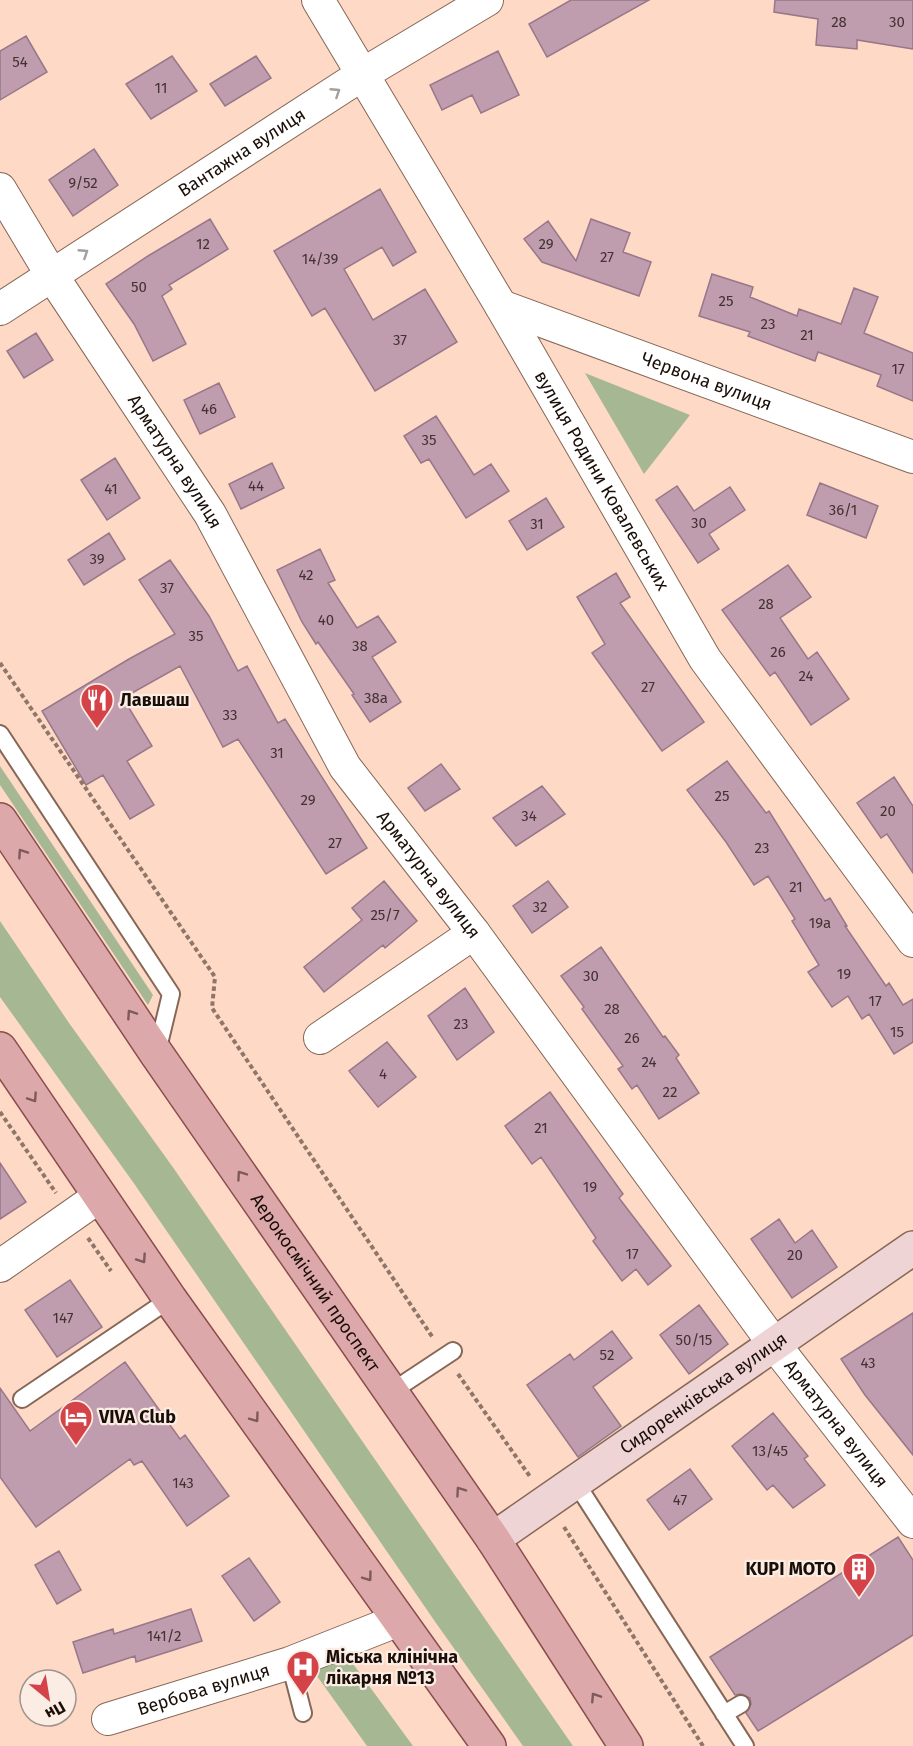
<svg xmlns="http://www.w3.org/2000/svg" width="913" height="1746" font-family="'Fira Sans',sans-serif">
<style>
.green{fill:#a5b893}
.building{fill:#bf9cae;stroke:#987789;stroke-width:1.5}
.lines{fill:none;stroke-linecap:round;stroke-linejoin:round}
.lane-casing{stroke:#866756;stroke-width:20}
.street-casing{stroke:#866756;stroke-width:34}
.secondary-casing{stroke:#866756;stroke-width:36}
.primary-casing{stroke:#8a4c4d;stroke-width:36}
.path{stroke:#8f7669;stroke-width:4;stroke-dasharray:4.5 3;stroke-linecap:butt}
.lane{stroke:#fff;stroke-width:16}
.street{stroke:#fff;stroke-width:32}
.secondary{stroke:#eed4d5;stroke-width:33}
.primary{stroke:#dda8aa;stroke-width:33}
.oneway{stroke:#a39f9c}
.oneway2{stroke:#7c5b59}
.labels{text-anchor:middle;stroke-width:4.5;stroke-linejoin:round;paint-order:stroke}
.number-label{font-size:15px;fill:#433232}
.street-label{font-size:18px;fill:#1a0e08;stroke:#fbece4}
.poi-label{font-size:18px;font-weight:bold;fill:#1a0e08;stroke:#fbece4;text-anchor:start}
</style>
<rect width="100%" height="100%" fill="#fed9c6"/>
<path class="green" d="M 585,373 L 690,415 L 644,474 Z
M 0,766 L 153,995 L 148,1005 L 0,785 Z
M 0,921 L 69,1023 L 172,1166 L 573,1746 L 523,1746 L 436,1623 L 133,1182 L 0,997 Z
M 348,1657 L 413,1746 L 367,1746 L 312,1669 Z"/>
<path class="building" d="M 571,0 L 649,0 L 547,57 L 529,24 Z
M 775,0 L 913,0 L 913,49 L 857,40 L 857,49 L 816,45 L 818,19 L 774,12 Z
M 26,36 L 47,72 L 0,100 L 0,51 Z
M 498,51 L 519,95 L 481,113 L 472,95 L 442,110 L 430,85 Z
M 172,56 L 197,91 L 151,119 L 126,84 Z
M 256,56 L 271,78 L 225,106 L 210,84 Z
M 94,149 L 118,185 L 73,216 L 49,180 Z
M 380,189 L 416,252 L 393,266 L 382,247 L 344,269 L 373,320 L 425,289 L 457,342 L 375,391 L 325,308 L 312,316 L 274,251 Z
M 210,219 L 228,249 L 169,285 L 172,289 L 162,296 L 186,344 L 153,361 L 134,324 L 106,284 L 148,256 Z
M 591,219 L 630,233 L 623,252 L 651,262 L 639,296 L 542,262 L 524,239 L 548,221 L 576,261 Z
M 712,274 L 753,287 L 750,297 L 797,316 L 799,309 L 841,324 L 854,288 L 878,297 L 864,333 L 913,353 L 913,401 L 877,386 L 881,375 L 818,352 L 815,361 L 748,336 L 750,332 L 699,316 Z
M 36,333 L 53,360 L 24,378 L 7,351 Z
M 219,383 L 235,417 L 200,434 L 184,400 Z
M 436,416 L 474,475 L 491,464 L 509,491 L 466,518 L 429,459 L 421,463 L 404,436 Z
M 115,458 L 140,498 L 107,520 L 81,480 Z
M 272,463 L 284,488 L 241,509 L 229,484 Z
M 820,483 L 878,506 L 866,538 L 807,515 Z
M 677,486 L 694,511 L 730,487 L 745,510 L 709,534 L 719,549 L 698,563 L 656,500 Z
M 546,498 L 564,527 L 527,550 L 509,521 Z
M 109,533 L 125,559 L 84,585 L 68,560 Z
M 320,549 L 335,580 L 328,583 L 357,628 L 378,616 L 396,642 L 372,657 L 401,702 L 370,722 L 352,695 L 354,694 L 318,642 L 316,644 L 302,622 L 277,570 Z
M 170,560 L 209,616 L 238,671 L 247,666 L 278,723 L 285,719 L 367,848 L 326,874 L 238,739 L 223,747 L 180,666 L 123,698 L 152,746 L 127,761 L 154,805 L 130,819 L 103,775 L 86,785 L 42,711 L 129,659 L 175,634 L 139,580 Z
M 788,565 L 811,597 L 780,618 L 808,659 L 817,652 L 849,699 L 811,725 L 775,672 L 770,676 L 722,610 Z
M 616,573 L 630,597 L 620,603 L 704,722 L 662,751 L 592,653 L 605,644 L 577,597 Z
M 727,761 L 766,813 L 769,811 L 825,901 L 830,898 L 847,926 L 845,926 L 886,986 L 889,983 L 903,1005 L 913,999 L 913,1042 L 894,1054 L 869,1014 L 862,1019 L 848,996 L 832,1007 L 808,972 L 819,965 L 792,921 L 795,919 L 768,876 L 754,885 L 726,842 L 687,790 Z
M 441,764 L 460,789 L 425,811 L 408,788 Z
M 894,777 L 913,806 L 913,873 L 887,834 L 881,838 L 857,803 Z
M 542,786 L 565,814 L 516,846 L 493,818 Z
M 384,881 L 417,921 L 385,948 L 383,945 L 324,992 L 304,967 L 362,920 L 352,908 Z
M 548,881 L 568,907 L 532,933 L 513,906 Z
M 601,947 L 663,1037 L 665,1036 L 679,1055 L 676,1058 L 699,1093 L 659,1119 L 637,1085 L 632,1089 L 618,1069 L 623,1066 L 582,1009 L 584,1007 L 561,976 Z
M 465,988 L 494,1032 L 457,1060 L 428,1016 Z
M 387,1042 L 416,1077 L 378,1107 L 349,1071 Z
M 550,1092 L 623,1194 L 619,1198 L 671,1266 L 648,1285 L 636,1269 L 622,1281 L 593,1241 L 596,1238 L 541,1157 L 532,1164 L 505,1126 Z
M 0,1163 L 26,1202 L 0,1219 Z
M 779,1219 L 795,1243 L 812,1230 L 837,1267 L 792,1298 L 751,1239 Z
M 70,1280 L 102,1327 L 57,1357 L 25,1310 Z
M 699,1305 L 728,1344 L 689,1374 L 660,1335 Z
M 913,1313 L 913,1455 L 865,1395 L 841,1359 Z
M 612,1331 L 632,1358 L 593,1387 L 621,1426 L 578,1457 L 527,1385 L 570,1354 L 574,1360 Z
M 125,1362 L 180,1439 L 185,1435 L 229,1496 L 187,1526 L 142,1461 L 134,1465 L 130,1459 L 36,1527 L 0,1477 L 0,1388 L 30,1431 Z
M 773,1413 L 808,1456 L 804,1459 L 825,1485 L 793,1508 L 773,1485 L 767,1490 L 732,1446 Z
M 690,1469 L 712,1499 L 669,1530 L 647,1500 Z
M 898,1537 L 913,1560 L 913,1635 L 758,1731 L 746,1713 L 751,1704 L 750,1698 L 741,1694 L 735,1695 L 710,1657 Z
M 59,1551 L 81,1590 L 57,1604 L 35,1565 Z
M 249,1558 L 280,1602 L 254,1621 L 222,1576 Z
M 191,1609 L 202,1641 L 136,1662 L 135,1656 L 83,1673 L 73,1642 L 113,1629 L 114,1634 Z"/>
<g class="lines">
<defs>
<path id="lane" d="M 0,734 L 171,994 L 157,1052
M 391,1392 L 453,1351
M 22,1399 L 170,1299
M 576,1483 L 745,1746
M 290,1663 L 303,1713
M 724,1714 L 741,1704"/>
<g id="street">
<path id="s1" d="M 318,0 L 501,306 L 705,659 L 913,941"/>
<path id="s2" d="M 0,189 L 51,274 L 210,514 L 345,767 L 474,933 L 774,1344 L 913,1522"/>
<path id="s3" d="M 501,306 L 913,457"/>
<path id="s4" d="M 0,309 L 363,74 L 487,0"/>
<path d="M 320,1038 L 474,933"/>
<path d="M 0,1266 L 100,1196"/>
<path id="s5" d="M 108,1719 L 290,1663 L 399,1620"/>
</g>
<g id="secondary">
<path id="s6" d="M 493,1539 L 913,1248"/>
</g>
<g id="primary">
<path id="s7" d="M 0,820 L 156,1053 L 493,1539 L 626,1746"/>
<path d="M 0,1049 L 170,1299 L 489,1746"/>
</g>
</defs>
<use href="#lane" class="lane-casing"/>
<use href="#street" class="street-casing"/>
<use href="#secondary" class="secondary-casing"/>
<use href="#primary" class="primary-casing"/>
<path class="path" d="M 0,663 L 215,977 L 212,1008 L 433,1338
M 0,1112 L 56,1193
M 88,1238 L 111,1271
M 458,1374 L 531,1478
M 564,1527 L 703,1746"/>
<use href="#lane" class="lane"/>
<use href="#street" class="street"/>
<use href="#secondary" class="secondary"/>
<use href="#primary" class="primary"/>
</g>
<defs><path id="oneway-chevron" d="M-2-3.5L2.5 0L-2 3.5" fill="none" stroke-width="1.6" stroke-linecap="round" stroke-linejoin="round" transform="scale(1.5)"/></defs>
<g class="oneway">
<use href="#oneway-chevron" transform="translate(336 92) rotate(-33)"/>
<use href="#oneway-chevron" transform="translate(84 253) rotate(-33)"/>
</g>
<g class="oneway2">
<use href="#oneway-chevron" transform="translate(22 853) rotate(-124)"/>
<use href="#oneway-chevron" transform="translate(131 1014) rotate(-124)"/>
<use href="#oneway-chevron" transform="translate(33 1098) rotate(56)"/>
<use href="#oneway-chevron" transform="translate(241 1175) rotate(-125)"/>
<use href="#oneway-chevron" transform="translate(142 1259) rotate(56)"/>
<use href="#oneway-chevron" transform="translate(255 1418) rotate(54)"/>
<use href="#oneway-chevron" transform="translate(460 1491) rotate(-125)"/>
<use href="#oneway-chevron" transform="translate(368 1577) rotate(54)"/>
<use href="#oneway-chevron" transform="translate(595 1697) rotate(-123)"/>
</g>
<defs>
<symbol id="restaurant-pin" viewBox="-11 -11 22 30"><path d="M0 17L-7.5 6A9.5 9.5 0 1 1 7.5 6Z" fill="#d34348" stroke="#fbece4"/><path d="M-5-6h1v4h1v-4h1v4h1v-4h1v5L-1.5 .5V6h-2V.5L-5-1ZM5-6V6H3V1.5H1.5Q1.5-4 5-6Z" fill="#fff"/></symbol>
<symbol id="hotel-pin" viewBox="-11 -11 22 30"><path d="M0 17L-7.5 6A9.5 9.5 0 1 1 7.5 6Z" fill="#d34348" stroke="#fbece4"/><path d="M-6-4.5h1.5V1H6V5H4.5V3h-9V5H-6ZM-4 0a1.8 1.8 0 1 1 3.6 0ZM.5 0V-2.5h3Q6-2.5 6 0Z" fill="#fff"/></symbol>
<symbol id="building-pin" viewBox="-11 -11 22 30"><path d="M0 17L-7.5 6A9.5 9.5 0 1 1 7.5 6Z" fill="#d34348" stroke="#fbece4"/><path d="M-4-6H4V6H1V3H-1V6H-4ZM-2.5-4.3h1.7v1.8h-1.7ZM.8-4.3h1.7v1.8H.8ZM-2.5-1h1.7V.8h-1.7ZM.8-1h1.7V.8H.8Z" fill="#fff"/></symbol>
<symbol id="hospital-pin" viewBox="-11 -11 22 30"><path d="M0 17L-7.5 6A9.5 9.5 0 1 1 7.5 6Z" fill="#d34348" stroke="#fbece4"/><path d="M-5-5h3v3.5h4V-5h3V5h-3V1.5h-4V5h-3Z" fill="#fff"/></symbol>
</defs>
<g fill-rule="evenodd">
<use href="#restaurant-pin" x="78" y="681" width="38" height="52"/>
<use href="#hotel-pin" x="57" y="1398" width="38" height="52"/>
<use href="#building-pin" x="840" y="1550" width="38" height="52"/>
<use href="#hospital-pin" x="284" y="1648" width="38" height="52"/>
</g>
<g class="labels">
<g class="number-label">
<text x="839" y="27">28</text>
<text x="897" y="27">30</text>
<text x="20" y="67">54</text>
<text x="161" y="93">11</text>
<text x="83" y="188">9/52</text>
<text x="203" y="249">12</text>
<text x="546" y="249">29</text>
<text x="607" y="262">27</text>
<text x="320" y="264">14/39</text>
<text x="139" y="292">50</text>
<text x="726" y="306">25</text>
<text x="768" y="329">23</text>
<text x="807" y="340">21</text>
<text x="400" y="345">37</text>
<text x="898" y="374">17</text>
<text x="209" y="414">46</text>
<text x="429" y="445">35</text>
<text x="256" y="491">44</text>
<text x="111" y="494">41</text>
<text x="843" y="515">36/1</text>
<text x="699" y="528">30</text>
<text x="537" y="529">31</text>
<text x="97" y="564">39</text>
<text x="306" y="580">42</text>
<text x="167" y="593">37</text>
<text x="766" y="609">28</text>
<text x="326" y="625">40</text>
<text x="196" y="641">35</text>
<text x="360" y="651">38</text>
<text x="778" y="657">26</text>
<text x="806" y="681">24</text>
<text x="648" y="692">27</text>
<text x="376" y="703">38а</text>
<text x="230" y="720">33</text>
<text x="277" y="758">31</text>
<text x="722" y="801">25</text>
<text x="308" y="805">29</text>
<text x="888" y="816">20</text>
<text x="529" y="821">34</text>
<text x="335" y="848">27</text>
<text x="762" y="853">23</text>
<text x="796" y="892">21</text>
<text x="540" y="912">32</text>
<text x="385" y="920">25/7</text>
<text x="820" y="928">19а</text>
<text x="844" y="979">19</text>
<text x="591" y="981">30</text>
<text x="875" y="1006">17</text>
<text x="612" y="1014">28</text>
<text x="461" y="1029">23</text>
<text x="897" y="1037">15</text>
<text x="632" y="1043">26</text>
<text x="649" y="1067">24</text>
<text x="383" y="1079">4</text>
<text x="670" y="1097">22</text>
<text x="541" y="1133">21</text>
<text x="590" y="1192">19</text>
<text x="632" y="1259">17</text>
<text x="795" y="1260">20</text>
<text x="63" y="1323">147</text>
<text x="694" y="1345">50/15</text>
<text x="607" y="1360">52</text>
<text x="868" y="1368">43</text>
<text x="770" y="1456">13/45</text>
<text x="183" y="1488">143</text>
<text x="680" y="1505">47</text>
<text x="164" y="1641">141/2</text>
</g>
<g class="street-label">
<text dy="6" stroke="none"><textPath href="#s4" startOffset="288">Вантажна вулиця</textPath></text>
<text dy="6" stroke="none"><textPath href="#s3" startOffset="219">Червона вулиця</textPath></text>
<text dy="6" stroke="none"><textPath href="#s2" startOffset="324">Арматурна вулиця</textPath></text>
<text dy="6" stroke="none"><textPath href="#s1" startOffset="558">вулиця Родини Ковалевських</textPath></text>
<text dy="6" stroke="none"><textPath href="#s2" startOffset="810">Арматурна вулиця</textPath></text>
<text dy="6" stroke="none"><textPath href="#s7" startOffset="560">Аерокосмічний проспект</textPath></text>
<text dy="6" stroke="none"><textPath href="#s6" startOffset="256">Сидоренківська вулиця</textPath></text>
<text dy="6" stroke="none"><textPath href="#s2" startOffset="1494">Арматурна вулиця</textPath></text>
<text dy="6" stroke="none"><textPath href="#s5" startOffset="100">Вербова вулиця</textPath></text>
</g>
<g class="poi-label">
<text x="120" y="706">Лавшаш</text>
<text x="99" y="1423">VIVA Club</text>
<text x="836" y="1575" text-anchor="end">KUPI MOTO</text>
<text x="326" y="1663">Міська клінічна<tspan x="326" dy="21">лікарня №13</tspan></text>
</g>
</g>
<g transform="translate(48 1698) rotate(150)"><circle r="28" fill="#fbece4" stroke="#a1938c" stroke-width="1.5"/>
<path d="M0-4.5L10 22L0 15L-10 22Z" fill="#d34348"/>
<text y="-9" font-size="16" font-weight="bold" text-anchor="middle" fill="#1a0e08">Пн</text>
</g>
</svg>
